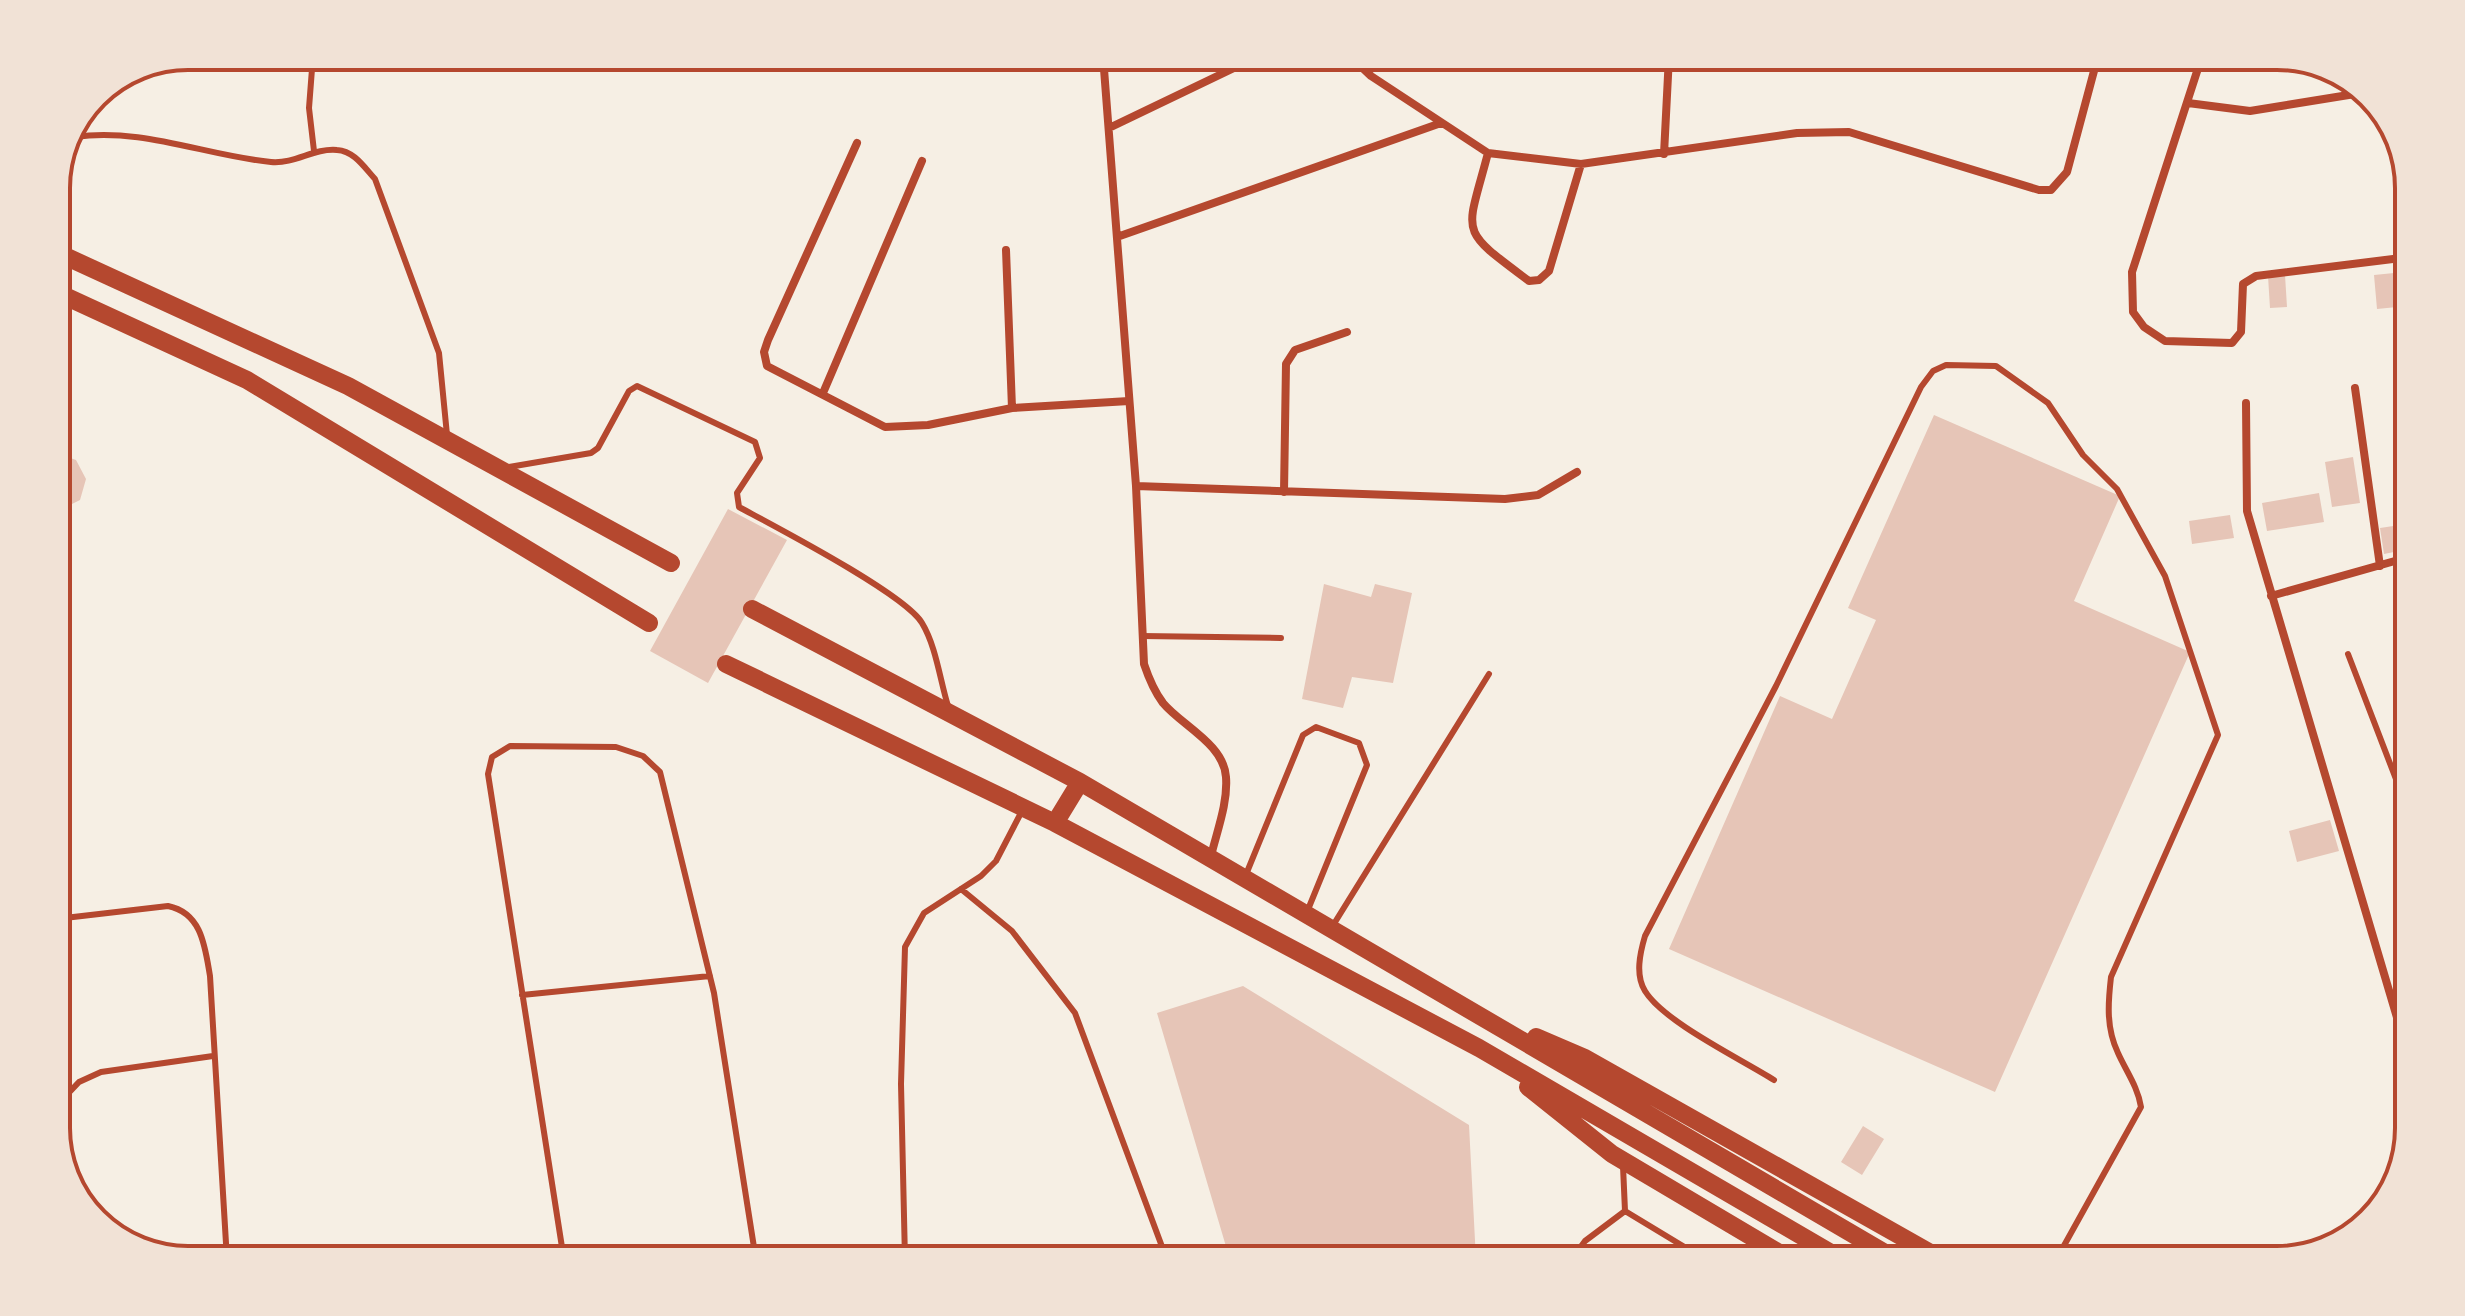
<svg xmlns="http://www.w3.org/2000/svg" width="2465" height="1316" font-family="'Exo 2',sans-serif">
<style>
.building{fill:#e6c5b7}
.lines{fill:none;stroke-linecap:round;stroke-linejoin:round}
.service{stroke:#b5482f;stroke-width:6}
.minor{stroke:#b5482f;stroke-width:8}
.trunk{stroke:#b5482f;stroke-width:18}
.rim{fill:none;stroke:#b5482f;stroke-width:4}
</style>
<rect width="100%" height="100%" fill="#f6efe4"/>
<path class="building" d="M 2394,273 L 2397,307 L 2377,309 L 2374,275 Z
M 2285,275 L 2287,307 L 2270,308 L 2268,276 Z
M 1934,415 L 2120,496 L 2074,601 L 2190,652 L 1995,1092 L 1669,949 L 1780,696 L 1832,719 L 1876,620 L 1848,608 Z
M 56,453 L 76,460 L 86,479 L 80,500 L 60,510 L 56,510 Z
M 2353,457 L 2360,503 L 2332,507 L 2325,462 Z
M 2319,493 L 2324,522 L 2267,531 L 2262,503 Z
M 728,509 L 787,540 L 708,683 L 650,651 Z
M 2230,515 L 2234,538 L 2192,544 L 2189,521 Z
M 2400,525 L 2404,550 L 2384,554 L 2380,528 Z
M 1324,584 L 1371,597 L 1375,584 L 1412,593 L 1393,683 L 1352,677 L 1343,708 L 1302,699 Z
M 2409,656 L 2409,693 L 2396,661 Z
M 2330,820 L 2339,851 L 2297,862 L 2289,831 Z
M 1243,986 L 1469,1125 L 1476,1260 L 1230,1260 L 1157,1013 Z
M 1863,1126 L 1884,1139 L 1862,1175 L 1841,1162 Z"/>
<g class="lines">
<path class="service" d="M 313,56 L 309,108 L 314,151
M 75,137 C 141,127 207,156 271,162 C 296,164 313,148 337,150 C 354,151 364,167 375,179 L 439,353 L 447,435
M 56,214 C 73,248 69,284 56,319
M 509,467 L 591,453 L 598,448 L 629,391 L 637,386 L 755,442 L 760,458 L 737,493 L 739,507 C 774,526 905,594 922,623 C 936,646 940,680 948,706
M 1142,636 L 1281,638
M 2348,654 L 2409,813
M 1245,877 L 1303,735 L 1316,727 L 1359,743 L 1367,765 L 1307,912
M 961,889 L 1012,931 L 1075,1013 L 1167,1260
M 56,919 L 168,906 C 202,913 205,947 210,976 L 227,1260
M 1332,927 L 1489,674
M 522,995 L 710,976
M 1774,1080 C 1741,1059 1664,1022 1645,991 C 1635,975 1640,953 1645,936 L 1776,686 L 1921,387 L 1933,371 L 1946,365 L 1996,366 L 2048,403 L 2083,455 L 2117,489 L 2165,576 L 2218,735 L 2111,977 C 2108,1003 2106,1028 2118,1053 C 2126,1071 2138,1087 2141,1107 L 2056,1260
M 61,1101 L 79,1082 L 101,1072 L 213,1056
M 1623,1166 L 1625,1211 L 1706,1260
M 1681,1245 L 1684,1260
M 564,1260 L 488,774 L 492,757 L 510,746 L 616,747 L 643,756 L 660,772 L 714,993 L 756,1260
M 905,1260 L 901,1084 L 905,947 L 924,913 L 981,876 L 996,861 L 1023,809
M 1571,1260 L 1585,1241 L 1625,1211"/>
<path class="minor" d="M 1103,56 L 1136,486 L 1144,664 C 1149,679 1154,691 1163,703 C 1181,725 1224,744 1226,777 C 1228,803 1217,831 1211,856
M 1350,56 L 1371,76 L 1488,153 L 1581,164 L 1797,133 L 1849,132 L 2039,190 L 2051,190 L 2067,172 L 2098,56
M 2202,56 L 2132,272 L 2133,312 L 2144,327 L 2165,341 L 2232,343 L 2241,332 L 2243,284 L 2256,276 L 2409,257
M 2188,103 L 2250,111 L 2361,93
M 1109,128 L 1259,56
M 857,143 L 768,340 L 764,352 L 767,366 L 885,427 L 928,425 L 1012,408 L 1129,401
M 1488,153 C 1466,237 1457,227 1529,281 L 1539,280 L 1549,271 L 1581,164
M 1664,154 L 1669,56
M 1117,237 L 1441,123
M 1006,250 L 1012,408
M 2355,388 L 2380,566
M 823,393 L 922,161
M 2246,403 L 2247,511 L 2409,1058
M 1136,486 L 1505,499 L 1538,495 L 1577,472
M 1284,492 L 1286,364 L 1295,350 L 1347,332
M 2399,561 L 2409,588
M 2271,596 L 2409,557"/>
<path class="trunk" d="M 56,252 L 348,386 L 671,563
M 56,292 L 247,380 L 649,623
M 752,609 L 1080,782 L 1897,1260
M 726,664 L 1055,823 L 1479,1048 L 1843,1260
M 1055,823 L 1080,782
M 1536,1037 L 1585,1058 L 1943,1260
M 1528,1087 L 1612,1154 L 1791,1260"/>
</g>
<path d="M0 0H2465V1316H0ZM188 70H2277A118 118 0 0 1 2395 188V1128A118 118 0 0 1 2277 1246H188A118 118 0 0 1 70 1128V188A118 118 0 0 1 188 70Z" fill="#f1e2d6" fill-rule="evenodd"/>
<path class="rim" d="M188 70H2277A118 118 0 0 1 2395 188V1128A118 118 0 0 1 2277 1246H188A118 118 0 0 1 70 1128V188A118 118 0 0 1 188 70Z"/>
</svg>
